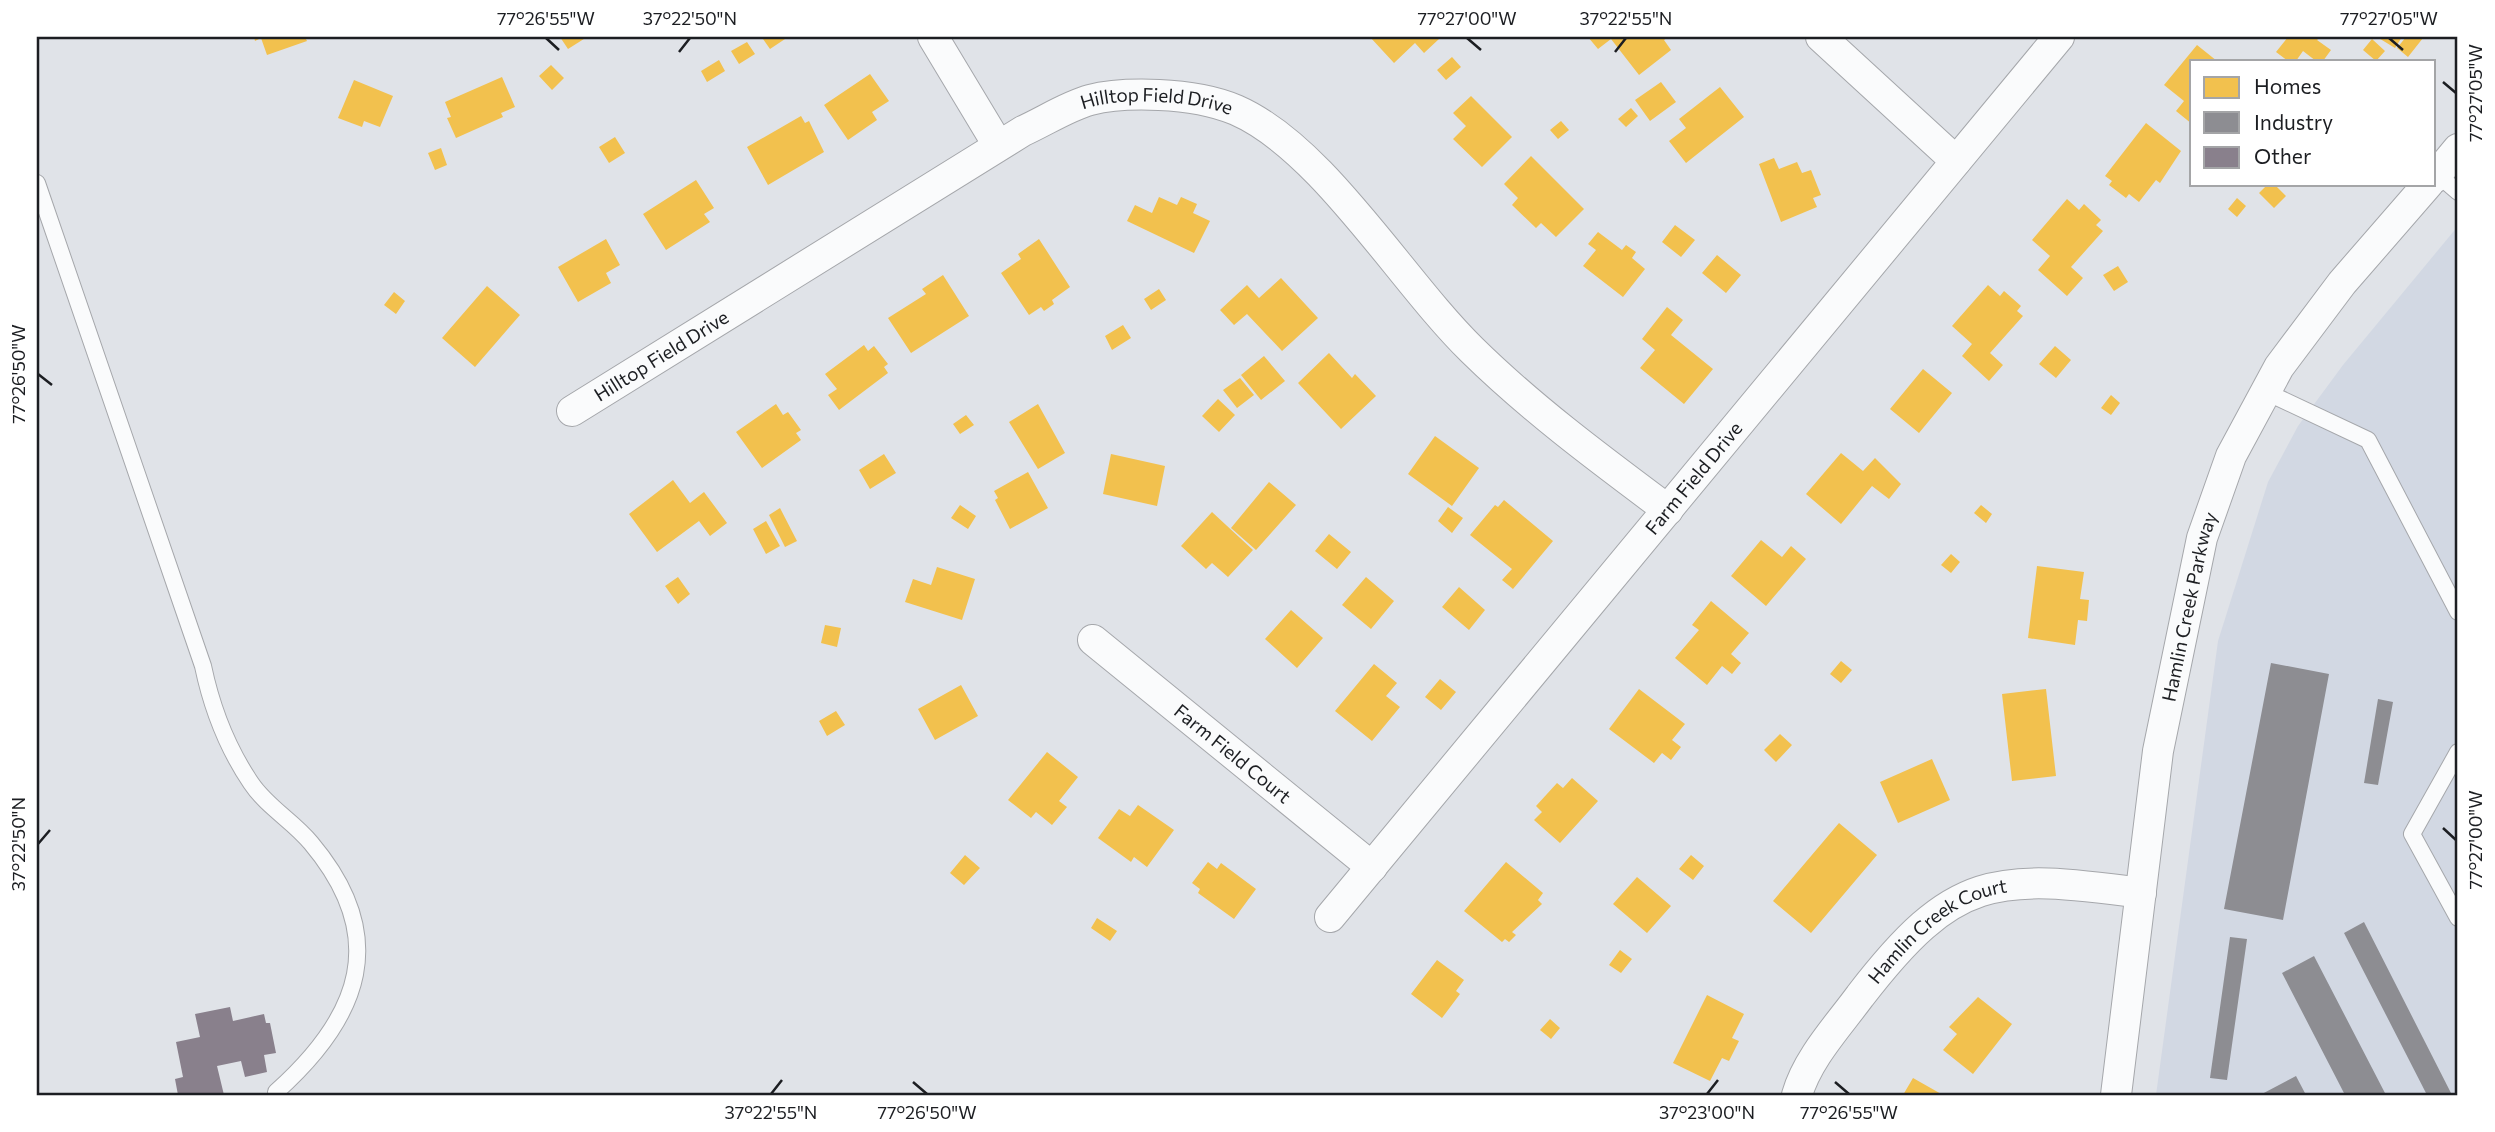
<svg xmlns="http://www.w3.org/2000/svg" width="2495" height="1132" font-family="Commissioner,sans-serif">
<style>
.built{fill:#d2d8e3}
.homes{fill:#f2c14e}
.industry{fill:#8d8d92}
.building{fill:#89808c}
.lines{fill:none;stroke-linecap:round;stroke-linejoin:round}
.lane-casing{stroke:#a5a7ab;stroke-width:18}
.street-casing{stroke:#a5a7ab;stroke-width:32}
.lane{stroke:#fafbfc;stroke-width:16}
.street{stroke:#fafbfc;stroke-width:30}
.ticks{fill:none;stroke:#1c1e22;stroke-width:2.5}
.labels{text-anchor:middle;stroke-width:7;stroke-linejoin:round;paint-order:stroke}
.street-label{font-size:19px;fill:#1c1e22;stroke:#fff}
.neatline{fill:none;stroke:#1c1e22;stroke-width:2.5}
.ticks-label{font-size:18px;text-anchor:middle;fill:#1c1e22}
</style>
<rect width="100%" height="100%" fill="#e0e3e8"/>
<path class="built" d="M 2458,226 L 2458,1095 L 2156,1095 L 2218,641 L 2268,482 L 2298,426 L 2343,365 Z"/>
<path class="homes" d="M 254,37 L 305,37 L 307,41 L 267,55 L 261,38 L 255,41 Z
M 560,37 L 587,37 L 568,49 Z
M 766,37 L 788,37 L 770,49 L 763,39 Z
M 1370,37 L 1437,37 L 1439,39 L 1424,53 L 1415,43 L 1394,63 Z
M 1588,37 L 1668,37 L 1664,40 L 1671,50 L 1639,75 L 1611,39 L 1598,49 Z
M 2288,37 L 2320,37 L 2317,40 L 2331,50 L 2323,61 L 2316,61 L 2303,51 L 2296,61 L 2288,61 L 2276,52 Z
M 2377,37 L 2402,37 L 2395,48 Z
M 2406,37 L 2423,38 L 2408,57 L 2397,48 Z
M 2372,39 L 2385,51 L 2376,61 L 2363,50 Z
M 747,42 L 755,54 L 739,64 L 731,51 Z
M 2197,45 L 2217,61 L 2192,61 L 2192,124 L 2176,111 L 2184,101 L 2164,85 Z
M 1452,57 L 1461,67 L 1446,80 L 1437,70 Z
M 719,60 L 725,71 L 707,82 L 701,71 Z
M 551,65 L 564,78 L 552,90 L 539,76 Z
M 870,74 L 889,101 L 872,112 L 877,120 L 848,140 L 824,105 Z
M 502,77 L 515,107 L 501,113 L 503,117 L 456,138 L 447,118 L 451,117 L 445,102 Z
M 354,80 L 393,96 L 380,127 L 364,121 L 362,127 L 338,118 Z
M 1661,82 L 1676,102 L 1650,121 L 1635,100 Z
M 1720,87 L 1744,117 L 1686,163 L 1669,141 L 1686,128 L 1679,119 Z
M 1471,96 L 1512,137 L 1482,167 L 1453,139 L 1466,126 L 1453,113 Z
M 1631,108 L 1638,116 L 1626,127 L 1618,119 Z
M 801,116 L 805,123 L 809,121 L 824,152 L 768,185 L 747,147 Z
M 1561,121 L 1569,130 L 1558,139 L 1550,130 Z
M 2146,123 L 2181,151 L 2160,183 L 2156,180 L 2139,202 L 2129,194 L 2126,198 L 2109,185 L 2112,181 L 2105,176 Z
M 615,137 L 625,153 L 609,163 L 599,147 Z
M 441,148 L 447,165 L 435,170 L 428,153 Z
M 1531,156 L 1584,209 L 1556,237 L 1541,223 L 1536,228 L 1512,205 L 1518,198 L 1504,184 Z
M 1774,158 L 1779,169 L 1797,162 L 1802,173 L 1811,170 L 1821,195 L 1813,198 L 1817,207 L 1781,222 L 1759,164 Z
M 696,180 L 714,208 L 704,214 L 710,222 L 666,250 L 643,214 Z
M 2268,184 L 2274,184 L 2286,196 L 2274,208 L 2259,193 Z
M 1159,197 L 1177,205 L 1181,197 L 1197,204 L 1193,213 L 1210,221 L 1194,253 L 1127,221 L 1135,205 L 1152,213 Z
M 2237,198 L 2246,206 L 2237,217 L 2228,209 Z
M 2067,199 L 2079,210 L 2084,204 L 2101,220 L 2096,225 L 2103,231 L 2071,267 L 2083,278 L 2067,296 L 2038,270 L 2050,256 L 2032,240 Z
M 1675,225 L 1695,240 L 1681,257 L 1662,242 Z
M 1598,232 L 1622,250 L 1626,245 L 1636,252 L 1632,258 L 1645,269 L 1623,297 L 1583,266 L 1596,250 L 1588,244 Z
M 606,239 L 620,265 L 606,273 L 611,283 L 578,302 L 558,267 Z
M 1039,239 L 1070,287 L 1052,300 L 1054,304 L 1044,311 L 1041,307 L 1029,315 L 1001,273 L 1021,259 L 1018,254 Z
M 1717,255 L 1741,275 L 1726,293 L 1702,273 Z
M 2118,266 L 2128,282 L 2114,291 L 2103,275 Z
M 943,275 L 969,316 L 911,353 L 888,318 L 926,294 L 922,289 Z
M 1281,278 L 1318,318 L 1282,351 L 1247,314 L 1234,325 L 1220,310 L 1247,285 L 1259,298 Z
M 1988,285 L 2000,296 L 2004,291 L 2021,306 L 2017,311 L 2023,316 L 1990,353 L 2003,365 L 1989,381 L 1962,356 L 1972,344 L 1952,326 Z
M 487,286 L 520,315 L 475,367 L 442,338 Z
M 1159,289 L 1166,300 L 1151,310 L 1144,299 Z
M 394,292 L 405,301 L 396,314 L 384,305 Z
M 1667,307 L 1683,320 L 1671,335 L 1713,369 L 1684,404 L 1640,368 L 1655,350 L 1642,339 Z
M 1123,325 L 1131,338 L 1112,350 L 1105,336 Z
M 864,345 L 868,351 L 874,346 L 888,364 L 884,367 L 888,373 L 839,410 L 828,395 L 837,389 L 825,374 Z
M 2055,346 L 2071,360 L 2056,378 L 2039,364 Z
M 1329,353 L 1352,378 L 1355,374 L 1376,396 L 1341,429 L 1298,383 Z
M 1264,356 L 1285,381 L 1261,400 L 1241,375 Z
M 1923,369 L 1952,393 L 1919,433 L 1890,409 Z
M 1240,378 L 1254,395 L 1237,408 L 1223,390 Z
M 2111,395 L 2120,403 L 2111,415 L 2101,408 Z
M 1218,399 L 1235,415 L 1219,432 L 1202,416 Z
M 776,404 L 783,415 L 788,412 L 801,430 L 796,433 L 801,440 L 762,468 L 736,432 Z
M 1038,404 L 1065,453 L 1038,469 L 1009,422 Z
M 966,415 L 974,425 L 960,434 L 953,424 Z
M 1435,436 L 1479,468 L 1452,506 L 1408,474 Z
M 1841,453 L 1863,471 L 1875,458 L 1901,484 L 1889,499 L 1872,486 L 1841,524 L 1806,494 Z
M 884,454 L 896,473 L 870,489 L 859,470 Z
M 1111,454 L 1165,466 L 1157,506 L 1103,494 Z
M 1028,472 L 1048,508 L 1010,529 L 995,500 L 998,498 L 994,491 Z
M 673,480 L 690,503 L 704,492 L 727,523 L 710,536 L 699,521 L 657,552 L 629,514 Z
M 1269,482 L 1296,505 L 1256,550 L 1231,528 Z
M 1504,500 L 1553,541 L 1513,589 L 1502,580 L 1512,569 L 1470,535 L 1495,505 L 1498,507 Z
M 960,505 L 976,516 L 968,529 L 951,518 Z
M 1981,505 L 1992,514 L 1986,523 L 1974,513 Z
M 1448,507 L 1463,518 L 1452,533 L 1438,521 Z
M 780,508 L 797,541 L 785,547 L 769,515 Z
M 1212,512 L 1253,550 L 1228,577 L 1212,563 L 1206,569 L 1181,546 Z
M 766,521 L 780,546 L 766,554 L 753,529 Z
M 1329,534 L 1351,552 L 1337,569 L 1315,551 Z
M 1761,540 L 1782,557 L 1791,546 L 1806,559 L 1766,606 L 1731,576 Z
M 1951,554 L 1960,562 L 1951,573 L 1941,565 Z
M 2037,566 L 2084,572 L 2080,599 L 2089,600 L 2087,621 L 2078,620 L 2075,645 L 2028,638 Z
M 937,567 L 975,579 L 962,620 L 905,602 L 913,579 L 931,585 Z
M 678,577 L 690,594 L 678,604 L 665,586 Z
M 1366,577 L 1394,601 L 1371,629 L 1342,605 Z
M 1459,587 L 1485,610 L 1469,630 L 1442,607 Z
M 1711,601 L 1749,633 L 1731,654 L 1741,663 L 1732,674 L 1722,666 L 1707,685 L 1675,658 L 1699,630 L 1692,625 Z
M 1291,610 L 1323,638 L 1297,668 L 1265,639 Z
M 825,625 L 841,628 L 837,647 L 821,643 Z
M 1841,661 L 1852,670 L 1841,683 L 1830,674 Z
M 1374,664 L 1397,683 L 1386,696 L 1400,707 L 1372,741 L 1335,711 Z
M 1440,679 L 1456,692 L 1441,710 L 1425,697 Z
M 961,685 L 978,716 L 935,740 L 918,709 Z
M 1639,689 L 1685,724 L 1672,740 L 1681,747 L 1671,760 L 1662,753 L 1654,763 L 1609,729 Z
M 2046,689 L 2056,776 L 2012,781 L 2002,694 Z
M 836,711 L 845,725 L 827,736 L 819,721 Z
M 1780,734 L 1792,745 L 1776,762 L 1764,750 Z
M 1047,752 L 1078,777 L 1059,801 L 1067,807 L 1052,825 L 1036,812 L 1031,818 L 1008,800 Z
M 1932,759 L 1950,800 L 1898,823 L 1880,782 Z
M 1572,778 L 1598,801 L 1560,843 L 1534,820 L 1542,812 L 1536,806 L 1557,783 L 1563,788 Z
M 1138,805 L 1174,830 L 1147,867 L 1134,857 L 1131,862 L 1098,838 L 1119,809 L 1130,816 Z
M 1839,823 L 1877,855 L 1811,933 L 1773,901 Z
M 965,855 L 980,868 L 964,885 L 950,873 Z
M 1691,855 L 1704,866 L 1693,880 L 1679,869 Z
M 1208,862 L 1217,869 L 1221,863 L 1256,889 L 1234,919 L 1198,893 L 1200,889 L 1192,883 Z
M 1506,862 L 1543,893 L 1538,900 L 1542,904 L 1512,932 L 1516,935 L 1509,942 L 1505,939 L 1502,942 L 1464,911 Z
M 1637,877 L 1671,906 L 1647,933 L 1613,904 Z
M 1097,918 L 1117,931 L 1110,941 L 1091,928 Z
M 1620,950 L 1632,959 L 1621,973 L 1609,965 Z
M 1437,960 L 1464,980 L 1456,991 L 1460,994 L 1442,1018 L 1411,994 Z
M 1707,995 L 1744,1014 L 1732,1038 L 1739,1041 L 1729,1061 L 1722,1058 L 1710,1081 L 1673,1063 Z
M 1978,997 L 2012,1024 L 1973,1074 L 1943,1050 L 1957,1034 L 1949,1027 Z
M 1550,1019 L 1560,1028 L 1551,1039 L 1540,1030 Z
M 1913,1078 L 1943,1095 L 1903,1095 Z"/>
<path class="industry" d="M 2271,663 L 2329,674 L 2283,920 L 2224,909 Z
M 2378,699 L 2393,702 L 2378,785 L 2364,783 Z
M 2364,922 L 2452,1095 L 2427,1095 L 2344,933 Z
M 2230,937 L 2247,939 L 2227,1080 L 2210,1078 Z
M 2314,956 L 2386,1095 L 2345,1095 L 2282,973 Z
M 2296,1076 L 2306,1095 L 2260,1095 Z"/>
<path class="building" d="M 230,1007 L 233,1021 L 264,1014 L 266,1023 L 270,1023 L 276,1053 L 264,1055 L 267,1072 L 245,1077 L 241,1061 L 217,1066 L 224,1095 L 178,1095 L 175,1079 L 183,1077 L 176,1042 L 200,1037 L 195,1014 Z"/>
<g class="lines">
<defs>
<path id="lane" d="M 2437,174 L 2458,192
M 37,183 L 203,666 C 212,709 226,746 251,783 C 267,807 293,821 311,843 C 390,937 361,1016 276,1092
M 2264,391 L 2368,440 L 2458,612
M 2458,752 L 2412,834 L 2458,918"/>
<g id="street">
<path d="M 933,37 L 998,145"/>
<path d="M 1821,37 L 1956,161"/>
<path d="M 2434,178 L 2458,149"/>
<path id="s1" d="M 572,411 L 1023,131 C 1045,121 1068,106 1090,100 C 1113,94 1136,94 1159,95 C 1185,96 1212,100 1236,110 C 1323,148 1402,282 1472,350 C 1532,409 1601,460 1668,510"/>
<path id="s2" d="M 1093,640 L 1372,867"/>
<path id="s3" d="M 1330,917 L 2059,37"/>
<path id="s4" d="M 1797,1095 C 1807,1059 1838,1026 1860,996 C 1954,874 1994,873 2141,893"/>
<path id="s5" d="M 2116,1095 L 2158,751 L 2202,538 L 2231,456 L 2279,367 L 2342,283 L 2428,184"/>
</g>
</defs>
<use href="#lane" class="lane-casing"/>
<use href="#street" class="street-casing"/>
<use href="#lane" class="lane"/>
<use href="#street" class="street"/>
</g>
<path class="ticks" d="M 546,38 L 559,50M 1467,38 L 1481,50M 2389,38 L 2403,50M 679,52 L 690,38M 1615,52 L 1626,38M 2443,82 L 2456,93M 38,374 L 52,385M 2443,828 L 2456,840M 38,844 L 50,830M 913,1082 L 927,1094M 1835,1082 L 1849,1094M 771,1094 L 782,1080M 1707,1094 L 1718,1080"/>
<g class="labels">
<g class="street-label">
<text dy="7" stroke="none"><textPath href="#s1" startOffset="672">Hilltop Field Drive</textPath></text>
<text dy="7" stroke="none"><textPath href="#s1" startOffset="105">Hilltop Field Drive</textPath></text>
<text dy="7" stroke="none"><textPath href="#s3" startOffset="570">Farm Field Drive</textPath></text>
<text dy="7" stroke="none"><textPath href="#s5" startOffset="494">Hamlin Creek Parkway</textPath></text>
<text dy="7" stroke="none"><textPath href="#s2" startOffset="180">Farm Field Court</textPath></text>
<text dy="7" stroke="none"><textPath href="#s4" startOffset="222">Hamlin Creek Court</textPath></text>
</g>
</g>
<rect width="2495" height="1132" fill="none" stroke="#ffffff" stroke-width="77"/>
<rect x="2190" y="60" width="245" height="126" fill="#ffffff" stroke="#a4a5a7" stroke-width="2"/>
<rect x="2204" y="77" width="35" height="21" fill="#f2c14e" stroke="#a4a5a7" stroke-width="2"/>
<text x="2254" y="94" font-size="21" fill="#1c1e22">Homes</text>
<rect x="2204" y="112" width="35" height="21" fill="#8d8d92" stroke="#a4a5a7" stroke-width="2"/>
<text x="2254" y="130" font-size="21" fill="#1c1e22">Industry</text>
<rect x="2204" y="147" width="35" height="21" fill="#89808c" stroke="#a4a5a7" stroke-width="2"/>
<text x="2254" y="164" font-size="21" fill="#1c1e22">Other</text>
<rect x="38" y="38" width="2418" height="1056" class="neatline"/>
<g class="ticks-label">
<text x="546" y="25">77°26'55"W</text>
<text x="690" y="25">37°22'50"N</text>
<text x="1467" y="25">77°27'00"W</text>
<text x="1626" y="25">37°22'55"N</text>
<text x="2389" y="25">77°27'05"W</text>
<text transform="translate(2476 93) rotate(-90)" y="6">77°27'05"W</text>
<text transform="translate(19 374) rotate(-90)" y="6">77°26'50"W</text>
<text transform="translate(2476 840) rotate(-90)" y="6">77°27'00"W</text>
<text transform="translate(19 844) rotate(-90)" y="6">37°22'50"N</text>
<text x="771" y="1119">37°22'55"N</text>
<text x="927" y="1119">77°26'50"W</text>
<text x="1707" y="1119">37°23'00"N</text>
<text x="1849" y="1119">77°26'55"W</text>
</g>
</svg>
